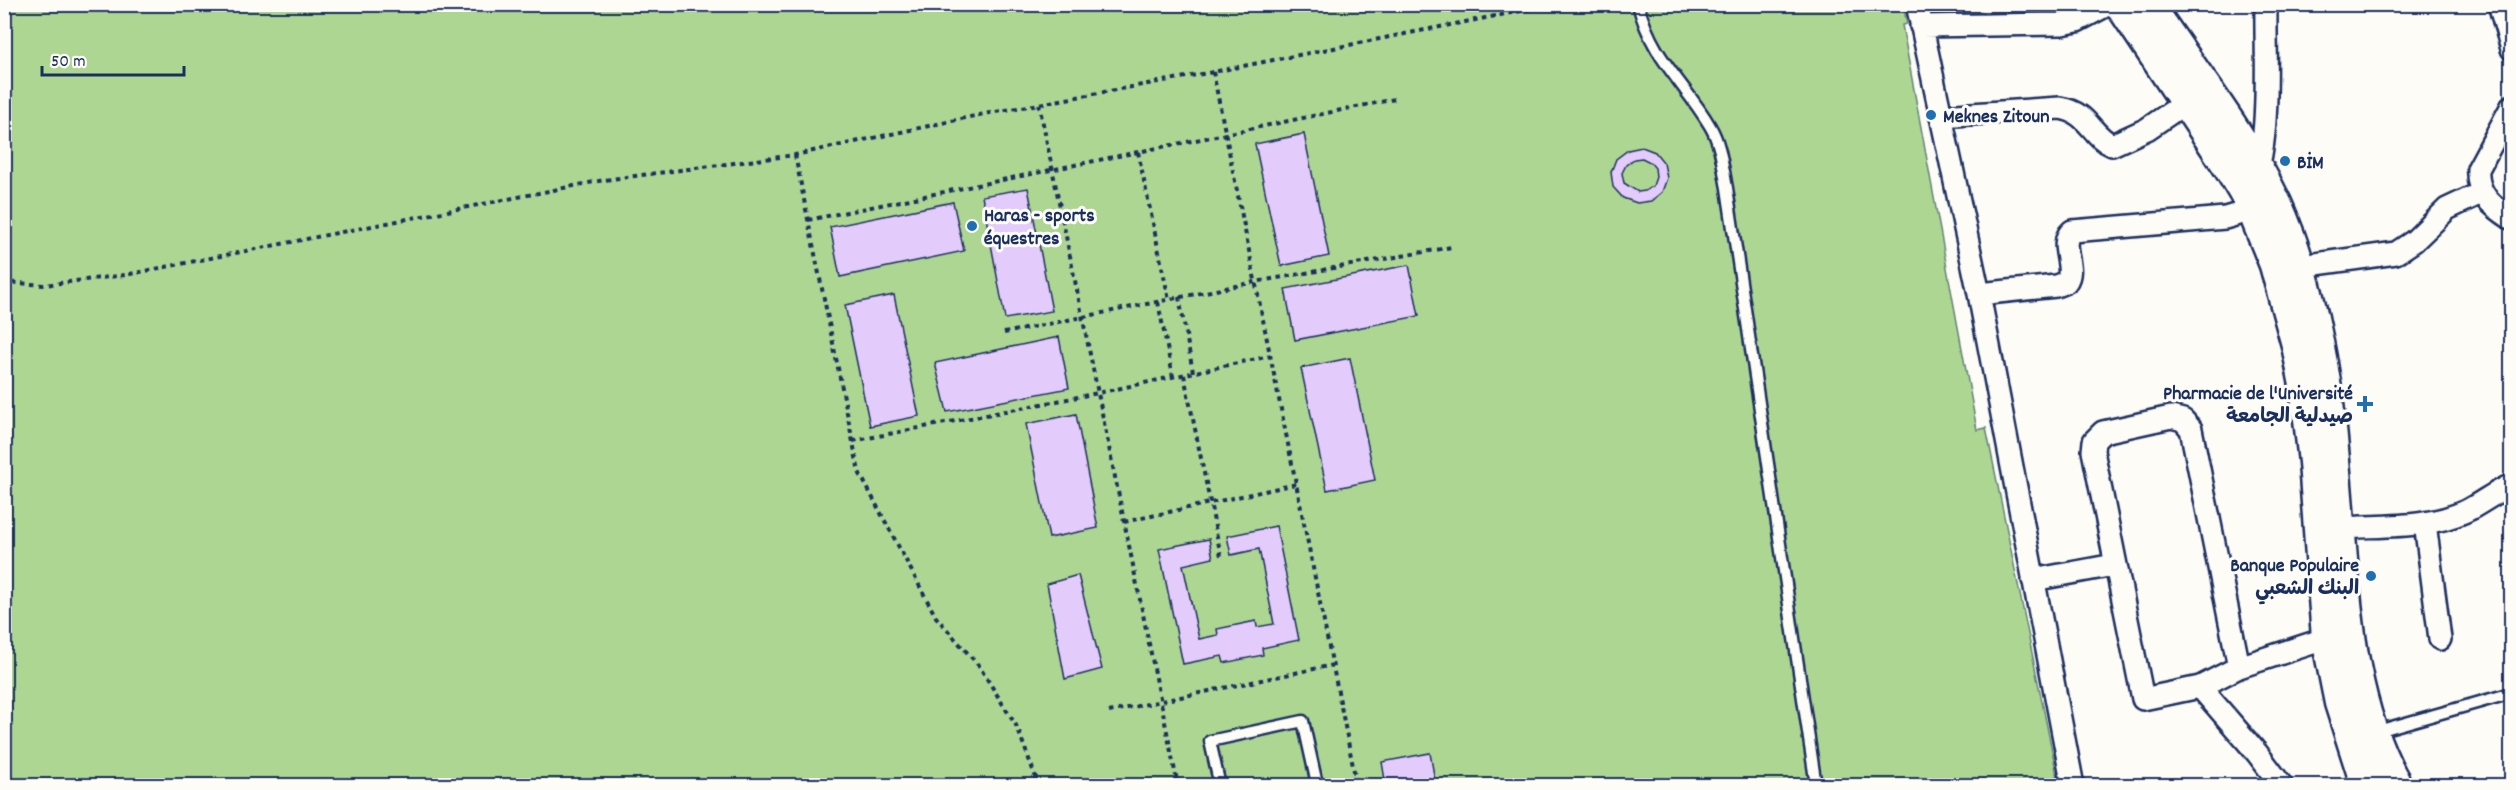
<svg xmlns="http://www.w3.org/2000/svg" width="2516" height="790" font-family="Dekko,'Playpen Sans Arabic',sans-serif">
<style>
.green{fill:#aed693;stroke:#648278;stroke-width:1.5}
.building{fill:#e3cbfb;stroke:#1b2f5e;stroke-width:1.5;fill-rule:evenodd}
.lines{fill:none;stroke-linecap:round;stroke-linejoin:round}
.service-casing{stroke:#1b2f5e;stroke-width:15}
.minor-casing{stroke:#1b2f5e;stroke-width:26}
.secondary-casing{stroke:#1b2f5e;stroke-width:33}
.path{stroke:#1b2f5e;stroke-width:4;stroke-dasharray:4.5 4.5;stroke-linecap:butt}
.service{stroke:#fdfcf7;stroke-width:10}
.minor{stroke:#fdfcf7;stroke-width:21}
.secondary{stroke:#fdfcf7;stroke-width:28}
.poi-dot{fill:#1f6fb2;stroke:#fdfcf7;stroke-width:2}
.labels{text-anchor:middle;stroke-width:6;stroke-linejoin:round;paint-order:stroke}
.poi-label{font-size:20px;font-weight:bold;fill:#1b2f5e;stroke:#fdfcf7;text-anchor:start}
</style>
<rect width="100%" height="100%" fill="#fdfcf7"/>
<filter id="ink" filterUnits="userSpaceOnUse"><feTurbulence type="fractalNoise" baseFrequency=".0167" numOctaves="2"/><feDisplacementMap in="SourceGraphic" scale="12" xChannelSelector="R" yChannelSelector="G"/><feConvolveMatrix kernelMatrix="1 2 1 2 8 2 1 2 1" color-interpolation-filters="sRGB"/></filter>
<g filter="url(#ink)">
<path class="green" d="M 5,4 L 1903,5 L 1907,24 L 1902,25 L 1977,430 L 1986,428 L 2059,785 L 5,786 Z"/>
<path class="building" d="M 1304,134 L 1329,256 L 1281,266 L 1255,144 Z
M 1642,147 L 1655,152 L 1664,163 L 1667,178 L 1662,192 L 1651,201 L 1637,203 L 1623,198 L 1613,187 L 1611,172 L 1616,159 L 1628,150 ZM 1642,158 L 1650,162 L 1655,168 L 1656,177 L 1653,186 L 1645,191 L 1638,192 L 1624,183 L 1622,173 L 1626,165 L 1634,159 Z
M 1028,188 L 1052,311 L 1005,319 L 982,196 Z
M 953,202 L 964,251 L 840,277 L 830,227 Z
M 1409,265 L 1419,316 L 1295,340 L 1285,289 Z
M 894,295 L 919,416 L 870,426 L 845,305 Z
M 1059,337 L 1069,388 L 947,412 L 935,363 Z
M 1350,358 L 1375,480 L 1327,490 L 1301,368 Z
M 1076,414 L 1098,528 L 1049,538 L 1026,424 Z
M 1276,526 L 1299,640 L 1262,648 L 1263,655 L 1224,663 L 1222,656 L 1183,664 L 1159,549 L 1209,539 L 1213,558 L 1183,565 L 1199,639 L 1218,635 L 1217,629 L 1256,621 L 1257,627 L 1274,624 L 1259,549 L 1231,555 L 1227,536 Z
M 1078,575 L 1102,669 L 1065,679 L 1047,584 Z
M 1430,753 L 1436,786 L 1386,786 L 1382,762 Z"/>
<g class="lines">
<defs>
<path id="service" d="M 1638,4 C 1652,59 1684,82 1710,126 C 1721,144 1723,168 1727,188 L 1816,786
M 2374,732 L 2512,693
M 1220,786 L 1210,741 L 1303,721 L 1317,784 L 1308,786"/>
<path id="minor" d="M 1917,4 L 1979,294 L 2073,786
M 2499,4 L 2512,49
M 1921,26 L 2062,24 L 2077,21 L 2109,4
M 2512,106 L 2478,169 C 2476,194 2492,206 2512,219
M 1941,116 L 2060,108 C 2090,113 2090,135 2112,145 L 2147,129 L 2185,103
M 2301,266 L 2396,253 L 2414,241 L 2447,209 L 2481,193
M 1979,294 L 2056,286 L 2066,282 C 2077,268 2057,244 2072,231 L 2225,218 L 2242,213 C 2274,152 2265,72 2266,4
M 2425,523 L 2440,639
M 2341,528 C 2381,525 2428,529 2466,511 C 2482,503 2495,492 2512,485
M 2033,580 L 2114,565
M 2239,667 L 2191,429 L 2183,420 L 2171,417 L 2103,432 L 2094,441 L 2093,451 L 2143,699 L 2200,687 L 2239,667 L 2340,634
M 2200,687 L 2257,753 L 2282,786"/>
<path id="secondary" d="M 2119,4 L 2225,163 L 2248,201 L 2274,265 L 2296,345 L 2304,385 L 2313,462 L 2326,638 L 2339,703 L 2362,775 L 2368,786
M 2149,4 C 2191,67 2245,136 2277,203 C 2297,247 2310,295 2319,342 C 2332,406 2336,471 2341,535 C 2348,620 2354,711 2398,786"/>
</defs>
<use href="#service" class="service-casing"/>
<use href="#minor" class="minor-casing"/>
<use href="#secondary" class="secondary-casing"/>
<path class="path" d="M 1213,72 L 1357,786
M 1039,104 L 1178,786
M 1138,152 L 1169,300
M 795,155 L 859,472 L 936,617 L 979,666 L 1017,727 L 1039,786
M 808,220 L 1395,99
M 4,282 L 44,285 L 125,275 L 604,180 L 795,155 L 979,115 L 1213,72 L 1556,4
M 1179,297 L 1193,372
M 1158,302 L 1173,377
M 1004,333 L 1255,282 L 1452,247
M 1184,375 L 1221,556
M 853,441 L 1098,393 L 1270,356
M 1124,522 L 1296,484
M 1109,712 L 1333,665"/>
<use href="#service" class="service"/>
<use href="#minor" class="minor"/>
<use href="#secondary" class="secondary"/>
</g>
</g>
<g class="poi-dot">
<circle cx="1931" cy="115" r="6"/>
<circle cx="2285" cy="161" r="6"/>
<circle cx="972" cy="226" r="6"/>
<path d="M2362 395h6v6h6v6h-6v6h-6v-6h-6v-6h6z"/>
<circle cx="2371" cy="576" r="6"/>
</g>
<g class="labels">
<g class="poi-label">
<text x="1943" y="122">Meknes Zitoun</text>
<text x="2297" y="168">BİM</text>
<text x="984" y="221">Haras - sports<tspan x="984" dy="23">équestres</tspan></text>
<text x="2353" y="399" text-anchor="end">Pharmacie de l'Université<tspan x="2353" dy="23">صيدلية الجامعة</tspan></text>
<text x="2359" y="571" text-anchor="end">Banque Populaire<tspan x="2359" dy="23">البنك الشعبي</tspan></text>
</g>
</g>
<rect width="2516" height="790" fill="none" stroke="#fdfcf7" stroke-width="24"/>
<rect x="12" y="12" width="2492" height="766" fill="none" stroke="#1b2f5e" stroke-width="2" filter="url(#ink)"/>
<path d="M42 66v9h142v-9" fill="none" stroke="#1b2f5e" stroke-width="3"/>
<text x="51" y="66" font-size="18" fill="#1b2f5e" stroke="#fdfcf7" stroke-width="4.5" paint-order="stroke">50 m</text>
</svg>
